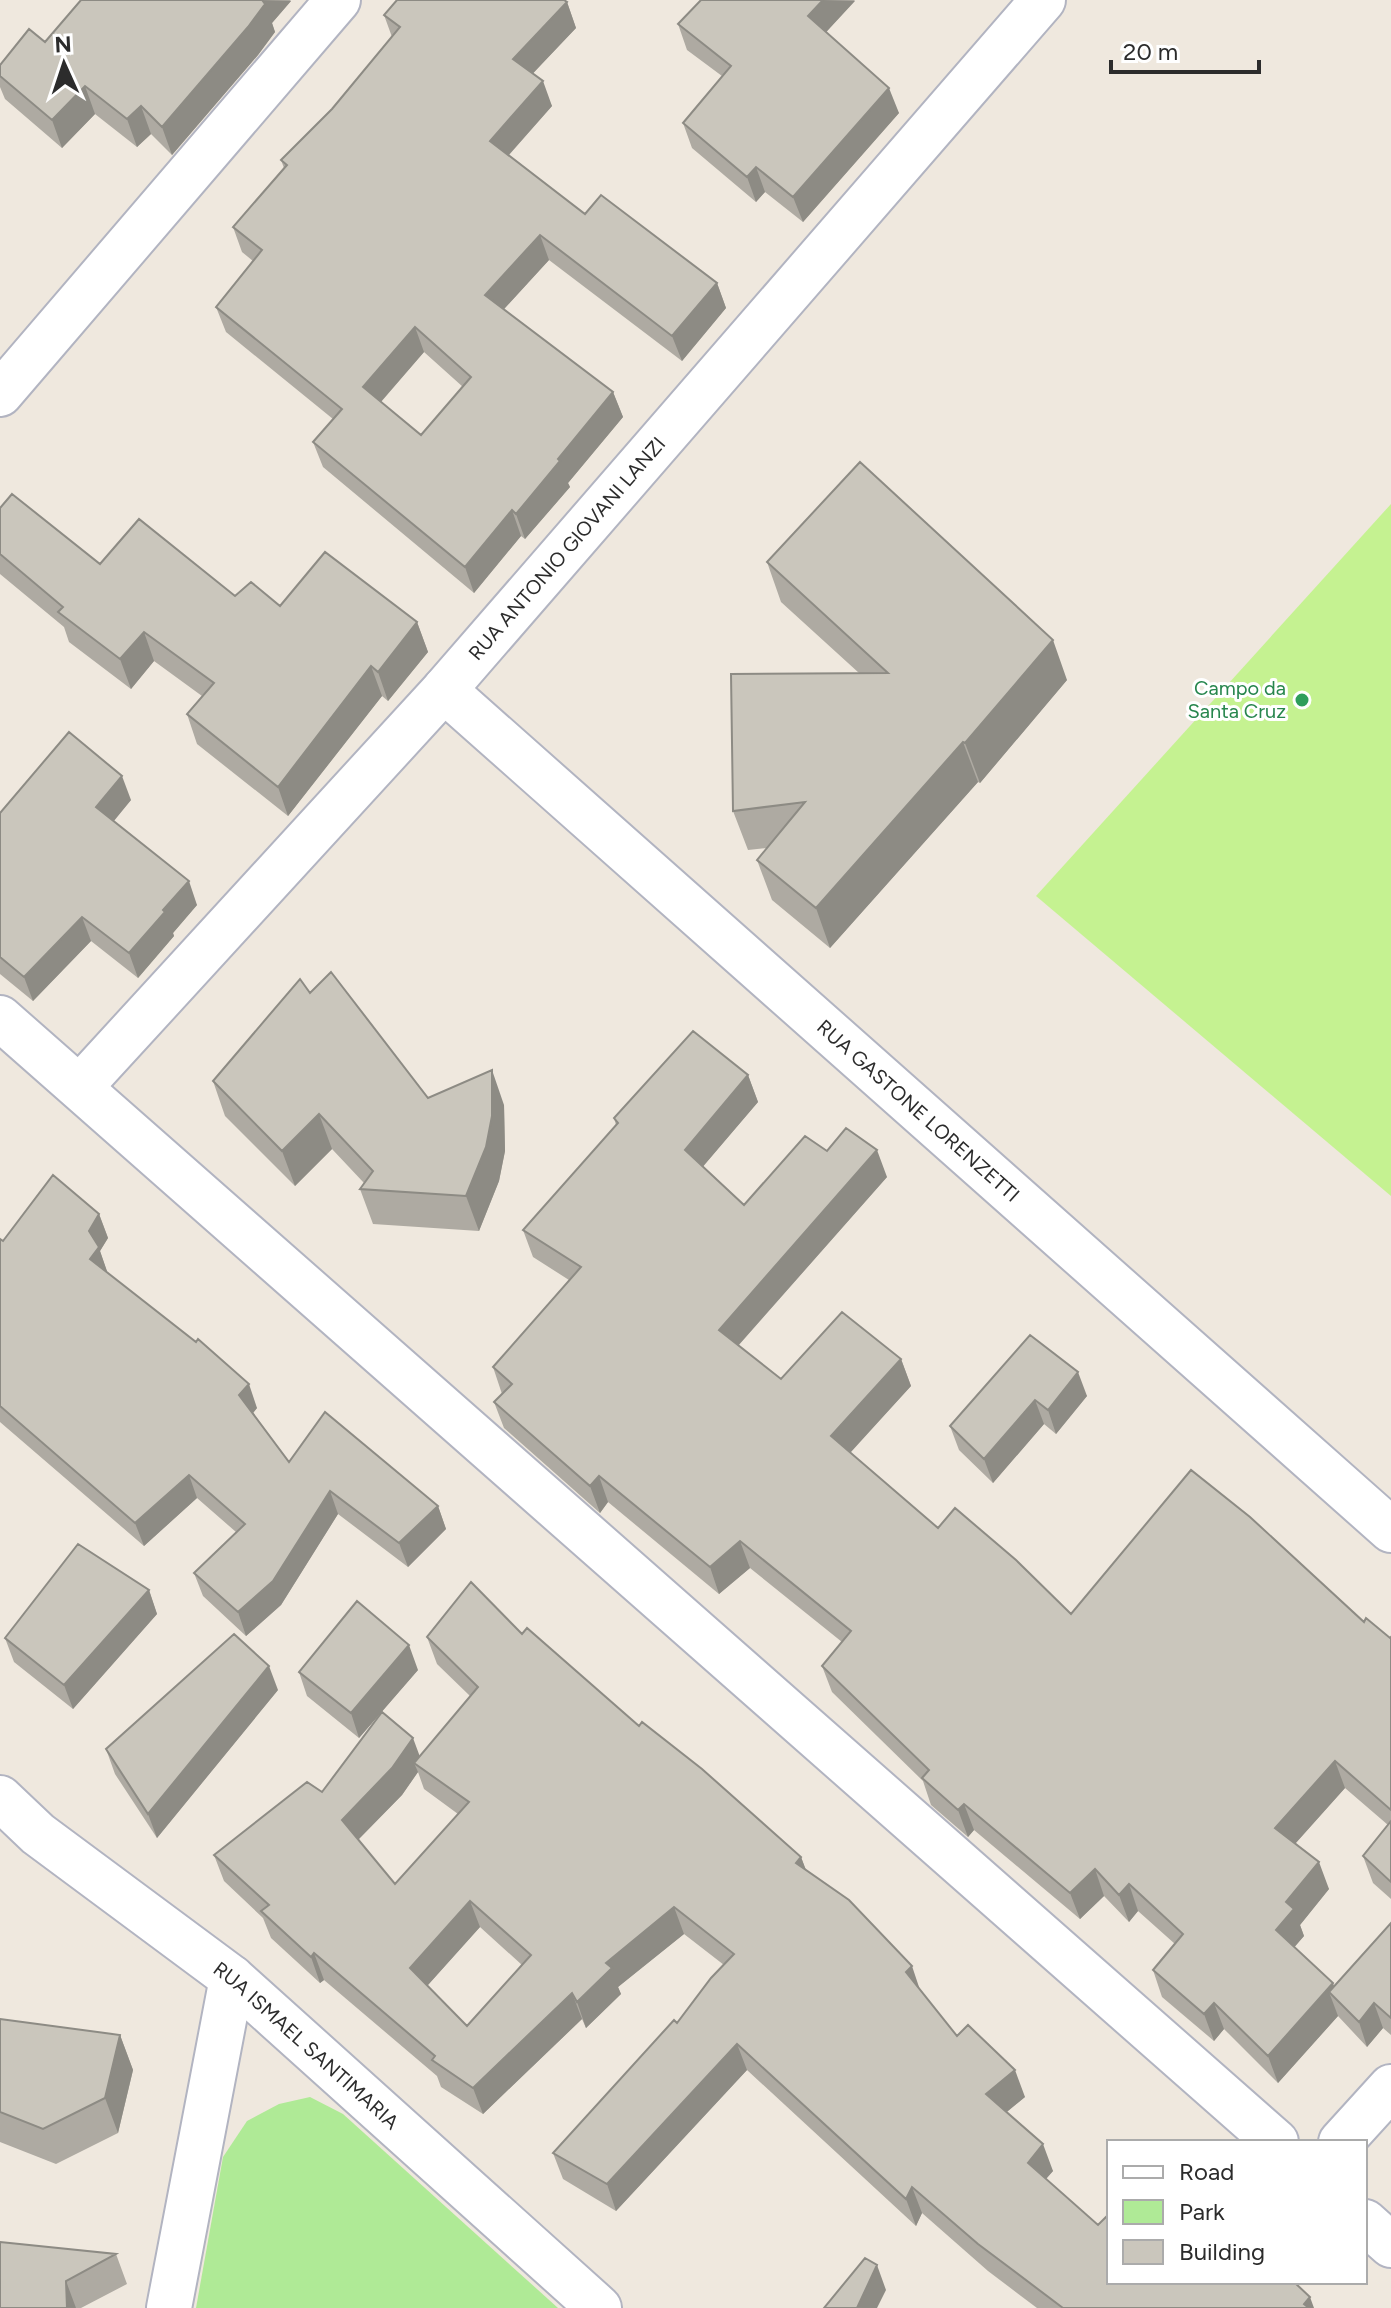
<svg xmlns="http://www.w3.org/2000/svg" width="1391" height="2308" font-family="Figtree,sans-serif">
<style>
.green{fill:#afea96}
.pitch{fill:#c5f291}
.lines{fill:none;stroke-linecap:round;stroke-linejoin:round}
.street-casing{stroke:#b2b4c1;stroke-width:48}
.street{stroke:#fff;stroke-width:44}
.wall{fill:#aeaaa2;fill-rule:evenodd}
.shaded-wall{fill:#8d8b84}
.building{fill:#cac6bc;stroke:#8d8b84;stroke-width:2;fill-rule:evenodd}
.leisure-dot{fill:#2e9e5b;stroke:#fff;stroke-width:3}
.labels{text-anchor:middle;stroke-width:6;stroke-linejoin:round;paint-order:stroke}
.street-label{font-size:20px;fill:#2c2c2c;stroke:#fff}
.leisure-label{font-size:20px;fill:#27864d;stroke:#fff;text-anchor:end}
</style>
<rect width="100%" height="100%" fill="#efe8de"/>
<path class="green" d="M 310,2097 L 343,2114 L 558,2308 L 196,2308 L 223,2157 L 247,2121 L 279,2104 Z"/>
<path class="pitch" d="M 1391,504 L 1391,1196 L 1036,896 Z"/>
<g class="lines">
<defs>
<g id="street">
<path d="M 0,394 L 338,0"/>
<path id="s1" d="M 444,690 L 1391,1530"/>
<path d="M 0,1018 L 1276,2142"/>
<path id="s2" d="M 80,1087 L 444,690 L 1043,0"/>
<path id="s3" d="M 0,1798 L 38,1834 L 232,1978 L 599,2308"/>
<path d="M 1341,2142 L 1391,2087"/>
<path d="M 1365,2222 L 1391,2245"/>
<path d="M 169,2308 L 232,1978"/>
</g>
</defs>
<use href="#street" class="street-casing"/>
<use href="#street" class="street"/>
</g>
<path class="wall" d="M 81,0 L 290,0 L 291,1 L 272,23 L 275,32 L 258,55 L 172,155 L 151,134 L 137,147 L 95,114 L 62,148 L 5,99 L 0,87 L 0,65 L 45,42 Z
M 701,0 L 855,0 L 826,32 L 899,113 L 803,222 L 765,192 L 756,202 L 692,148 L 683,123 L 722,76 L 687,50 L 678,24 Z
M 567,2 L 576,28 L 533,73 L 552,106 L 509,155 L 585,214 L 717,283 L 726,308 L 682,361 L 549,260 L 504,309 L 613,392 L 623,417 L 568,483 L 570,487 L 525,539 L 521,536 L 474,593 L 323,467 L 313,442 L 333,419 L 226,332 L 216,307 L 253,261 L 242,252 L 233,227 L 284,168 L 281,160 L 332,109 L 392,37 L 384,15 ZM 424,352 L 463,387 L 421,435 L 381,402 Z
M 0,508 L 100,564 L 280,606 L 417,622 L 428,652 L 388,701 L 382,696 L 288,816 L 197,744 L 187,714 L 202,696 L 154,661 L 131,689 L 69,642 L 64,627 L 0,574 Z
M 767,562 L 1067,680 L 980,783 L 978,782 L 830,948 L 772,900 L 757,860 L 767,848 L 748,850 L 733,811 L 859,673 L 781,602 Z
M 131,800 L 113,821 L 197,905 L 173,933 L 174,936 L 138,978 L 91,941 L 33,1001 L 0,974 L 0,813 Z
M 310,993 L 428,1098 L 504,1105 L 505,1151 L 499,1181 L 479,1231 L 373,1224 L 360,1189 L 364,1183 L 332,1149 L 295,1186 L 225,1116 L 213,1081 Z
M 748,1075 L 758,1102 L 703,1166 L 744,1205 L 827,1151 L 887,1177 L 738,1346 L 781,1379 L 901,1359 L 911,1386 L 850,1452 L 938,1528 L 1071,1614 L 1364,1622 L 1390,1638 L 1391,1637 L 1391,1899 L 1373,1883 L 1363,1856 L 1388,1825 L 1345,1788 L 1295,1844 L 1329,1889 L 1300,1925 L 1304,1936 L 1294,1947 L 1334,1986 L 1391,1923 L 1391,2035 L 1383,2028 L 1367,2047 L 1338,2016 L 1278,2083 L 1224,2029 L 1214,2041 L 1162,1997 L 1153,1970 L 1175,1944 L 1138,1911 L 1129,1922 L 1104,1896 L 1080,1919 L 974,1830 L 968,1837 L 931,1805 L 923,1781 L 832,1692 L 822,1666 L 842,1642 L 750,1568 L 719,1594 L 608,1502 L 600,1513 L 504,1428 L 494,1402 L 502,1394 L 493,1367 L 569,1280 L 533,1257 L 523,1230 L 616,1125 L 614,1118 Z
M 99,1214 L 108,1238 L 100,1251 L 107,1272 L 257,1408 L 253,1413 L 289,1462 L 438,1506 L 446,1529 L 408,1567 L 338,1514 L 281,1605 L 246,1636 L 203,1596 L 194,1573 L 236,1532 L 197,1498 L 144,1546 L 0,1422 L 0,1239 L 3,1241 Z
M 1030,1335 L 1087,1396 L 1056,1434 L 1044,1424 L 993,1483 L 959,1450 L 950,1426 Z
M 149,1590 L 157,1614 L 73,1709 L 14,1662 L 5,1638 Z
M 522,1634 L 639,1726 L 801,1857 L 806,1871 L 921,1991 L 957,2036 L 1025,2097 L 1006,2112 L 1053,2171 L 1046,2179 L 1098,2225 L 1314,2308 L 1037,2308 L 988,2271 L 922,2213 L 916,2226 L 747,2070 L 616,2211 L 563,2179 L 553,2153 L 677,2023 L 724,1965 L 684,1934 L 618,1987 L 621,1994 L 586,2028 L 582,2019 L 483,2114 L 441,2087 L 437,2076 L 324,1980 L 320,1983 L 271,1938 L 263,1918 L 224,1881 L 214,1855 L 322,1792 L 420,1757 L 470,1696 L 437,1664 L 427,1637 ZM 418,1772 L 424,1789 L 458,1814 L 395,1884 L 358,1840 L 402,1795 ZM 480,1927 L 522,1965 L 467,2026 L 427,1986 Z
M 418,1670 L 359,1738 L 307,1696 L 299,1672 Z
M 278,1690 L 157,1838 L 115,1774 L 106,1749 Z
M 0,2019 L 120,2035 L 133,2070 L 118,2133 L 56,2164 L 0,2142 Z
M 116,2254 L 127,2284 L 81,2308 L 0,2308 Z"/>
<path class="shaded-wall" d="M 260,0 L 291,1 L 272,23 L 275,32 L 258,55 L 172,155 L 162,127 Z
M 823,0 L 855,1 L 817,42 L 808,16 Z
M 567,2 L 576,28 L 522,85 L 513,59 Z
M 543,81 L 552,106 L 499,166 L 490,141 Z
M 85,86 L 95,114 L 62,148 L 52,120 Z
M 889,88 L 899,113 L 803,222 L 793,197 Z
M 141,106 L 151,134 L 137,147 L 127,119 Z
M 756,167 L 765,192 L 756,202 L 747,177 Z
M 540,235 L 549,260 L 494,320 L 485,295 Z
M 717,283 L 726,308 L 682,361 L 672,336 Z
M 415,327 L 424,352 L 372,412 L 363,387 Z
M 613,392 L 623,417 L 568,483 L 570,487 L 525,539 L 516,514 L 558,459 Z
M 512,510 L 521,536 L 474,593 L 465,567 Z
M 417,622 L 428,652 L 388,701 L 378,672 Z
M 144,632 L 154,661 L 131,689 L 120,659 Z
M 1053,640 L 1067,680 L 980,783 L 965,743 Z
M 371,666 L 382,696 L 288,816 L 278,787 Z
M 963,742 L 978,782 L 830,948 L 816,908 Z
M 122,776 L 131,800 L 105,832 L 96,807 Z
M 189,881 L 197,905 L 173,933 L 174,936 L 138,978 L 129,953 L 163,910 Z
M 82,917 L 91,941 L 33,1001 L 24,977 Z
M 492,1070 L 504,1105 L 505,1151 L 499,1181 L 479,1231 L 466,1196 Z
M 748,1075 L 758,1102 L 695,1176 L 685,1150 Z
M 319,1114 L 332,1149 L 295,1186 L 282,1151 Z
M 877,1150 L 887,1177 L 728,1357 L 719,1330 Z
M 99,1214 L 108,1238 L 100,1251 L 107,1271 L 99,1282 L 90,1259 L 89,1231 Z
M 901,1359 L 911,1386 L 841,1463 L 831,1436 Z
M 1078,1372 L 1087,1396 L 1056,1434 L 1048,1410 Z
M 249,1384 L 257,1408 L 248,1419 L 239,1395 Z
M 1035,1400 L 1044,1424 L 993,1483 L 984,1459 Z
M 189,1475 L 197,1498 L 144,1546 L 135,1523 Z
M 599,1476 L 608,1502 L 600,1513 L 590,1486 Z
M 330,1491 L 338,1514 L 281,1605 L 246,1636 L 238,1612 Z
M 438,1506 L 446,1529 L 408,1567 L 399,1543 Z
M 740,1541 L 750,1568 L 719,1594 L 710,1567 Z
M 149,1590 L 157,1614 L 73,1709 L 64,1685 Z
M 409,1645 L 418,1670 L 359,1738 L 351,1713 Z
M 269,1666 L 278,1690 L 157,1838 L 148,1814 Z
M 413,1738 L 423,1765 L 414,1763 L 418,1772 L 402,1795 L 351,1847 L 342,1820 Z
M 1335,1761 L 1345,1788 L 1285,1855 L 1275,1828 Z
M 964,1804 L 974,1830 L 968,1837 L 958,1810 Z
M 801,1857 L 811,1883 L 796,1863 Z
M 1319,1862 L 1329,1889 L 1300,1925 L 1304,1936 L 1286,1957 L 1276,1930 L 1286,1902 Z
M 1095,1869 L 1104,1896 L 1080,1919 L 1070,1893 Z
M 1129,1884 L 1138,1911 L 1129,1922 L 1119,1895 Z
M 470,1901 L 480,1927 L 419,1995 L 410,1968 Z
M 674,1907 L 684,1934 L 618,1987 L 621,1994 L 586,2028 L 577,2002 L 606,1963 Z
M 314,1953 L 324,1980 L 320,1983 L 311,1957 Z
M 912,1966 L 921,1993 L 906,1972 Z
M 1333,1983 L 1340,2004 L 1329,1992 L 1338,2016 L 1278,2083 L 1268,2056 Z
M 572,1993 L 582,2019 L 483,2114 L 473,2088 Z
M 1214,2003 L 1224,2029 L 1214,2041 L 1204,2014 Z
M 1374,2003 L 1383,2028 L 1367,2047 L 1359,2022 Z
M 120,2035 L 133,2070 L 118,2133 L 105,2098 Z
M 737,2044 L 747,2070 L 616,2211 L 607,2184 Z
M 1015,2070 L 1025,2097 L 996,2121 L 986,2094 Z
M 1043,2144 L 1053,2171 L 1037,2189 L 1028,2163 Z
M 912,2187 L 922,2213 L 916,2226 L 906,2199 Z
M 877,2265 L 886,2290 L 877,2308 L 857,2308 Z
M 66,2281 L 76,2308 L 67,2308 Z
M 1310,2297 L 1314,2308 L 1305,2308 L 1304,2304 Z"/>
<path class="building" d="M 81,0 L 262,0 L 265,4 L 248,27 L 162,127 L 141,106 L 127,119 L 85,86 L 52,120 L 0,76 L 0,65 L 29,29 L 45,42 Z
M 397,0 L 564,0 L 567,2 L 513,59 L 543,81 L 490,141 L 585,214 L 601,195 L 717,283 L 672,336 L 540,235 L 485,295 L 613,392 L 558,459 L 560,461 L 516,514 L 512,510 L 465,567 L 313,442 L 342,409 L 216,307 L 262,250 L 233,227 L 287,165 L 281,160 L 332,109 L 400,27 L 384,15 ZM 415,327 L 471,377 L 421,435 L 363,387 Z
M 701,0 L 823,0 L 808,16 L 889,88 L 793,197 L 756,167 L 747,177 L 683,123 L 731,66 L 678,24 Z
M 860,462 L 1053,640 L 965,743 L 963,742 L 816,908 L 757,860 L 805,802 L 733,811 L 731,674 L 888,673 L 767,562 Z
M 12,494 L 100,564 L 139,519 L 235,596 L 251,582 L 280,606 L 325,552 L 417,622 L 378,672 L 371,666 L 278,787 L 187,714 L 214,683 L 144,632 L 120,659 L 58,612 L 63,607 L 0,554 L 0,508 Z
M 69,732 L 122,776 L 96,807 L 189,881 L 163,910 L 165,912 L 129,953 L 82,917 L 24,977 L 0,957 L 0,813 Z
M 331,972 L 428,1098 L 492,1070 L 492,1116 L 486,1147 L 466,1196 L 360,1189 L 373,1171 L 319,1114 L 282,1151 L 213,1081 L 300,979 L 310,993 Z
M 693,1031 L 748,1075 L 685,1150 L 744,1205 L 805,1136 L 827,1151 L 846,1128 L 877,1150 L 719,1330 L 781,1379 L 842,1312 L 901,1359 L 831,1436 L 938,1528 L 955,1508 L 1016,1560 L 1071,1614 L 1191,1470 L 1250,1517 L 1364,1622 L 1366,1618 L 1390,1638 L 1391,1637 L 1391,1810 L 1335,1761 L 1275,1828 L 1319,1862 L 1286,1902 L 1294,1909 L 1276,1930 L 1333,1983 L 1268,2056 L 1214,2003 L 1204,2014 L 1153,1970 L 1183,1934 L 1129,1884 L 1119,1895 L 1095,1869 L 1070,1893 L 964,1804 L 958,1810 L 922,1778 L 929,1770 L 822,1666 L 851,1631 L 740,1541 L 710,1567 L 599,1476 L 590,1486 L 494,1402 L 512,1384 L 493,1367 L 581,1267 L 523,1230 L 618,1123 L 614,1118 Z
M 53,1175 L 99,1214 L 89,1231 L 99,1247 L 90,1259 L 196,1342 L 198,1339 L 249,1384 L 239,1395 L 289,1462 L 325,1412 L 438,1506 L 399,1543 L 330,1491 L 273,1581 L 238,1612 L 194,1573 L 245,1524 L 189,1475 L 135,1523 L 0,1406 L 0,1239 L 3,1241 Z
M 1030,1335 L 1078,1372 L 1048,1410 L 1035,1400 L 984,1459 L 950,1426 Z
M 78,1544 L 149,1590 L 64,1685 L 5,1638 Z
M 471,1582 L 522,1634 L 527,1628 L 639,1726 L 642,1722 L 702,1769 L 801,1857 L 796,1863 L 849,1900 L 912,1966 L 906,1972 L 957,2036 L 968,2025 L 1015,2070 L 986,2094 L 1043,2144 L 1028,2163 L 1098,2225 L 1109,2214 L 1109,2282 L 1294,2282 L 1310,2297 L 1304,2304 L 1309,2308 L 1063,2308 L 978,2244 L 912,2187 L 906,2199 L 737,2044 L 607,2184 L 553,2153 L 674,2020 L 677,2023 L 711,1978 L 734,1954 L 674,1907 L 606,1963 L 612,1968 L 577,2002 L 572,1993 L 473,2088 L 432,2060 L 435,2056 L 314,1953 L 311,1957 L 261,1911 L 269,1905 L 214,1855 L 307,1782 L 322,1792 L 382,1712 L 413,1738 L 392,1768 L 342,1820 L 395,1884 L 469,1802 L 414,1763 L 478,1687 L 427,1637 ZM 470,1901 L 531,1955 L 467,2026 L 410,1968 Z
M 357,1601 L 409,1645 L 351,1713 L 299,1672 Z
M 234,1634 L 269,1666 L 148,1814 L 106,1749 Z
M 1391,1821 L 1391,1882 L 1363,1856 Z
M 1391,1923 L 1391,2018 L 1374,2003 L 1359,2022 L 1329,1992 Z
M 0,2019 L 120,2035 L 105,2098 L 43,2129 L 0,2112 Z
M 0,2242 L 116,2254 L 66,2281 L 67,2308 L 0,2308 Z
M 865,2258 L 877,2265 L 857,2308 L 824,2308 Z"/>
<circle class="leisure-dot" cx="1302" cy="700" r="8"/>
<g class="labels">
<g class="street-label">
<text dy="7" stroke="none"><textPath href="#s2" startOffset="726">RUA ANTONIO GIOVANI LANZI</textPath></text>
<text dy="7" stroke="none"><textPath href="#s1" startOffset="634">RUA GASTONE LORENZETTI</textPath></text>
<text dy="7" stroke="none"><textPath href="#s3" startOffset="394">RUA ISMAEL SANTIMARIA</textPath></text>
</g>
<g class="leisure-label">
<text x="1286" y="695">Campo da<tspan x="1286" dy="23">Santa Cruz</tspan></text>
</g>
</g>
<rect x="1107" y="2140" width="260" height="144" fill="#ffffff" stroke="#ababab" stroke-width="2"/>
<rect x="1123" y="2166" width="40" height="12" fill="#ffffff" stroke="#ababab" stroke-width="2"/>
<text x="1179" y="2180" font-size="24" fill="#2c2c2c">Road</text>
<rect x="1123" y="2200" width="40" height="24" fill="#afea96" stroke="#ababab" stroke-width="2"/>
<text x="1179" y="2220" font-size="24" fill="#2c2c2c">Park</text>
<rect x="1123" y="2240" width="40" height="24" fill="#cac6bc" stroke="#ababab" stroke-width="2"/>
<text x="1179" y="2260" font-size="24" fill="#2c2c2c">Building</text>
<g transform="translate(64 64) rotate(357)" stroke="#ffffff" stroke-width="6" paint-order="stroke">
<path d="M0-6L14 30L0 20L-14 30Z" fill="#2c2c2c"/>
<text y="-12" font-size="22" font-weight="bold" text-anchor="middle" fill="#2c2c2c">N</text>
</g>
<path d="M1111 60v12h148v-12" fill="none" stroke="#2c2c2c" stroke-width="4"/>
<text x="1123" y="60" font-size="24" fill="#2c2c2c" stroke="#ffffff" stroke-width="6" paint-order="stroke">20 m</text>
</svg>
